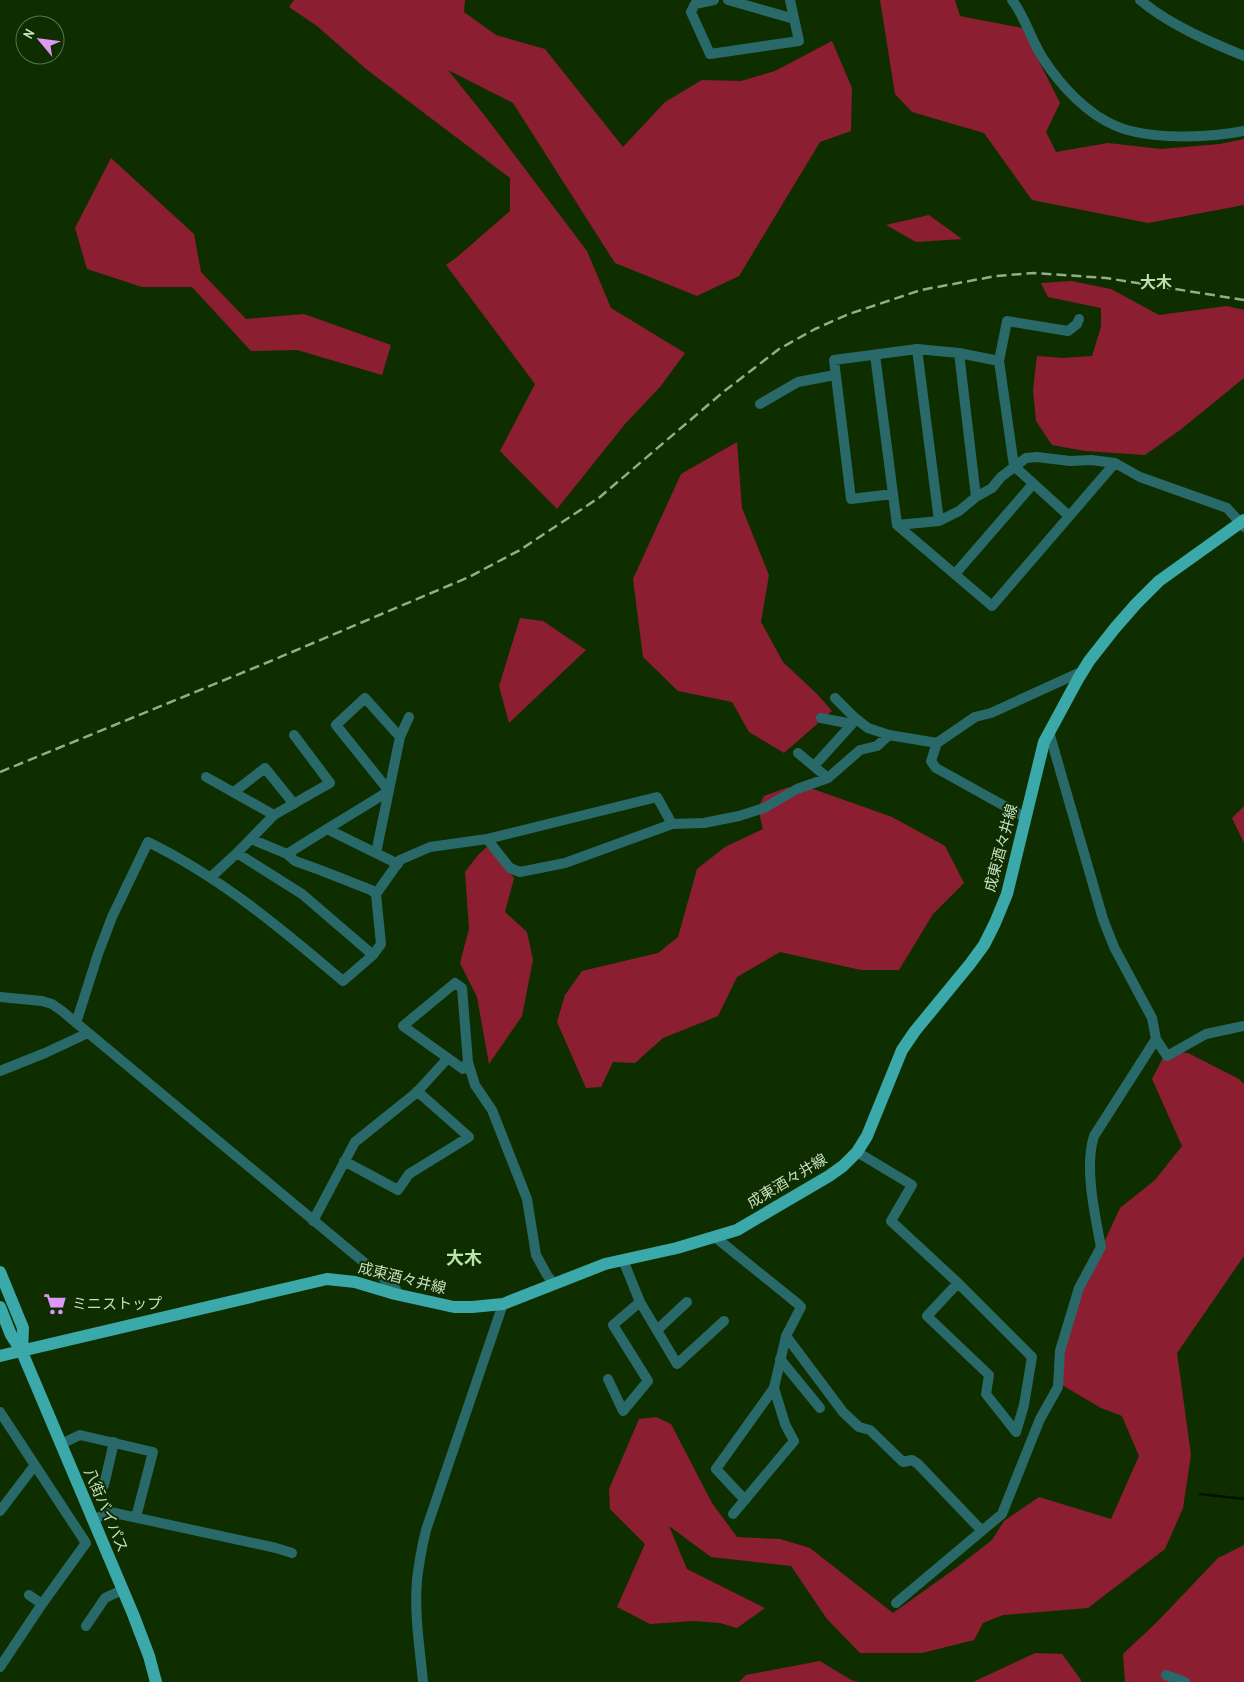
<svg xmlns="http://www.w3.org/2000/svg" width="1244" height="1682" font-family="'Archivo Narrow','Noto Sans JP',sans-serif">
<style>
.forest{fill:#8b1f31}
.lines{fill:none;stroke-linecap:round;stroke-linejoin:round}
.stream{stroke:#021300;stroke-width:2.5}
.minor{stroke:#2a696a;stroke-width:10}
.major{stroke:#3ba8aa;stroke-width:12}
.rail{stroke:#95ac8b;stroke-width:2.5;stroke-dasharray:10 5;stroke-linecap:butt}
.labels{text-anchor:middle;stroke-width:4;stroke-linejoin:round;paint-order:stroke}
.street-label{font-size:15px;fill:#cadec2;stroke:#0e2e00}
.poi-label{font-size:15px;fill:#cadec2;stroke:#0e2e00;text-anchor:start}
.neighbourhood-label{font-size:16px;font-weight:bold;fill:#bce3ac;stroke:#0e2e00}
.quarter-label{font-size:18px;font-weight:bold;fill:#bce3ac;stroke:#0e2e00}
</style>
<rect width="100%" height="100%" fill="#0e2e00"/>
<path class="forest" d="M 294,0 L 465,0 L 464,12 L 496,35 L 545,49 L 623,147 L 665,102 L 702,80 L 741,81 L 775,71 L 832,41 L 852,88 L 851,131 L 820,142 L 739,276 L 697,296 L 615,263 L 513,103 L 448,70 L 485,116 L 587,251 L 611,308 L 685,353 L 660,387 L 625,424 L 557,509 L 500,451 L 535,384 L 446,265 L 456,258 L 510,211 L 510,178 L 366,69 L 317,26 L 289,7 Z
M 880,0 L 955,0 L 960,16 L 1022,28 L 1060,103 L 1046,132 L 1056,152 L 1108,143 L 1161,149 L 1220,144 L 1244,139 L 1244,205 L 1148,223 L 1032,200 L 984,133 L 912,112 L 895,94 Z
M 111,158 L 194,234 L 201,272 L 246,319 L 304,314 L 391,345 L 382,375 L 297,350 L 251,351 L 192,287 L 142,287 L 87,269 L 75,228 Z
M 929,215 L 962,239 L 916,242 L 886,225 Z
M 1071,281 L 1111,289 L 1159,315 L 1227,306 L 1244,310 L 1244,378 L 1180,430 L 1145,455 L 1085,451 L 1052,445 L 1036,421 L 1033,390 L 1037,356 L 1063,358 L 1092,356 L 1101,327 L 1101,308 L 1048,297 L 1041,283 Z
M 737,442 L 742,508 L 769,575 L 761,622 L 783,662 L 817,694 L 832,711 L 784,753 L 749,732 L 732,702 L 678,691 L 643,657 L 633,579 L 681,474 Z
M 520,618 L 543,621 L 586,650 L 509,723 L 499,686 Z
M 802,785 L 892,817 L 945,846 L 964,883 L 933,914 L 899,970 L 861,970 L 780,952 L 737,977 L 718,1016 L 663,1038 L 635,1063 L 613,1062 L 601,1087 L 586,1088 L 557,1022 L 565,995 L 582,971 L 658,953 L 678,937 L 697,869 L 725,847 L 763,829 L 758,808 L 764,796 L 786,788 Z
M 1244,806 L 1244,843 L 1232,818 Z
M 489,845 L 514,878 L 505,912 L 527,932 L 533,960 L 522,1016 L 489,1064 L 477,997 L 460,963 L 469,929 L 465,872 L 478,855 Z
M 1166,1052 L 1188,1053 L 1239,1079 L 1244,1084 L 1244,1256 L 1177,1353 L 1191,1455 L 1183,1508 L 1165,1549 L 1088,1608 L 1003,1615 L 983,1623 L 974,1640 L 922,1653 L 860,1653 L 827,1619 L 791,1566 L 711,1557 L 669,1526 L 687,1569 L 765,1608 L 737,1628 L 720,1623 L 694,1621 L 650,1624 L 617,1607 L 645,1544 L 610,1509 L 609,1489 L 639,1419 L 656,1417 L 671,1424 L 712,1503 L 737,1537 L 780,1539 L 810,1548 L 893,1613 L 956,1568 L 992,1540 L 1004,1521 L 1039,1497 L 1111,1519 L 1139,1456 L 1122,1416 L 1101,1408 L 1062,1385 L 1056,1347 L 1120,1208 L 1155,1180 L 1182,1146 L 1152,1079 Z
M 1244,1545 L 1244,1682 L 1125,1682 L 1123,1654 L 1157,1622 L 1218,1558 Z
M 1035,1653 L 1062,1654 L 1081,1680 L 1081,1682 L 973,1682 Z
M 820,1661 L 851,1680 L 859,1682 L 739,1682 L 746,1675 Z"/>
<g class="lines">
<path class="stream" d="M 1200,1494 L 1244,1499"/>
<path class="minor" d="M 714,0 L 695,4 L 691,12 L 710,54 L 799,41 L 790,0
M 728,0 L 794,19
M 1012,0 C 1026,18 1031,41 1044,60 C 1061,86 1087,114 1116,126 C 1149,140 1209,138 1244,131
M 1140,0 C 1168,24 1210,42 1244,56
M 917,349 L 939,521
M 959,353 L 976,497
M 875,355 L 897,525 L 992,606 L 1115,463
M 760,404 L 798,382 L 835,375
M 893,494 L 851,499 L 834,360 L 917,349 L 959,353 L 999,361
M 1069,516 L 1014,466 L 999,361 L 1007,321 L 1068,331 L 1077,324 L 1079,319
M 897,525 L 939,521 L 959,511 L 976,497 L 992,488 L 1001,477 L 1026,458 L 1037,457 L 1070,461 L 1091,460 L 1115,463 L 1140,477 L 1227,508 L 1244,527
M 955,574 L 1033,484
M 835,698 L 855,718 L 868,728 L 889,735
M 1049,732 L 1103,919 L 1114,947 L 1152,1018 L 1156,1039 L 1167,1056 L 1206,1034 L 1244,1026
M 937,743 L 931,761 L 936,768 L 1026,818
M 798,753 L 828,778
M 814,766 L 852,724 L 821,718
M 206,777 L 274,815
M 234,792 L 265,768 L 294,804
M 327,829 L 389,791 L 336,725 L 365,698 L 400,737
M 251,839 L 287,854 L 295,861 L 320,870 L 371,890 L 376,894 L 400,860 L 430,847 L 487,839 L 657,797 L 672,824
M 487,839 L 510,868 L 520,872 L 565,863 L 672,824 L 704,823 L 739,816 L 764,808 L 797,789 L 828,778 L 860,750 L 877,746 L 889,735 L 937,743 L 975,717 L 991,713 L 1083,671
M 376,853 L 400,737 L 409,717
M 287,854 L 327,829 L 398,864
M 211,877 L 237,853 L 274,815 L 330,783 L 294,735
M 373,955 L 381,944 L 376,894
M 455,983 L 462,988 L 468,1062 L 463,1069 L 403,1026 Z
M 0,997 L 42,1001 L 52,1004 L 62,1011 L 396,1289 L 395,1294
M 76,1023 L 98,954 L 112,917 L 148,842 C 220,877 282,929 343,981 L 373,955 L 302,894 L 237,853
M 468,1062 L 475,1085 L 492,1110 L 527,1199 L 536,1255 L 547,1275 L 554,1284
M 0,1071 L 45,1053 L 88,1033
M 857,1152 L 912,1185 L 891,1221 L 958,1283
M 344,1161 L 398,1190 L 409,1174 L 469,1137 L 417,1091
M 313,1221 L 355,1142 L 416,1093 L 448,1058
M 715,1237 L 798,1304 L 801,1307 L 786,1336 L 774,1388 L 785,1424 L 794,1441 L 733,1514
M 623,1260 L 640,1302 L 677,1364 L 724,1321
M 958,1283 L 1032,1357 L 1024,1405 L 1016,1432 L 986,1394 L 989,1375 L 927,1316 Z
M 657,1330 L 687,1302
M 786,1336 L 843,1412 L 859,1427 L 870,1430 L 903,1462 L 912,1460 L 918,1464 L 982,1531
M 780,1359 L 820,1408
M 608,1379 L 623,1411 L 648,1381 L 613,1325 L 640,1302
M 0,1412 L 86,1543 L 42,1604 L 0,1667
M 61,1444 L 80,1435 L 153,1452 L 136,1517
M 104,1485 L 114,1442
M 745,1500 L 716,1469 L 774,1388
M 0,1511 L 35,1465
M 93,1520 L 110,1512 L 276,1548 L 292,1553
M 29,1595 L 42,1604
M 896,1603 L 1002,1514 L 1040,1419 L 1058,1387 L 1060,1351 L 1079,1288 L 1101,1247 C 1095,1215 1084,1167 1094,1136 L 1156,1039
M 86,1626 L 105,1598 L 122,1590
M 1166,1675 L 1185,1682
M 423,1682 C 420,1649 414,1614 417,1580 C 419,1563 422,1546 426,1530 L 503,1304"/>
<path class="major" d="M 0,1272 L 23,1328 L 22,1352
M 0,1307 L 11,1335 L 22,1352 L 133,1614 L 149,1656 L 156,1682
M 0,1356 L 327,1279 L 355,1282 L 395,1294 L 454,1307 L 472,1307 L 503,1304 L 605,1264 L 677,1248 L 737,1230 L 829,1176 L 843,1166 L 857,1152 L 867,1136 L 902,1050 L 915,1031 L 970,964 L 984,945 L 995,923 L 1007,894 L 1044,742 L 1078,679 L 1089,661 L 1115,628 L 1136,604 L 1159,581 L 1244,520"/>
<path class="rail" d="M 0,772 L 266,663 L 469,577 L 520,550 L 600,497 L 722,393 L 779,349 L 815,329 L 849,314 L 921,290 L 996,276 L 1034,273 L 1106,278 L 1244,300"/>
</g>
<defs>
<symbol id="supermarket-bare" viewBox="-9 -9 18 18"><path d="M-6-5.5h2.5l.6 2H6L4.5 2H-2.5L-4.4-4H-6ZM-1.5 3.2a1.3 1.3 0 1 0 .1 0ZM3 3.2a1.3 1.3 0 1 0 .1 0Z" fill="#dc99f4" stroke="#0e2e00" stroke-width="2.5" paint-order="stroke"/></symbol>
</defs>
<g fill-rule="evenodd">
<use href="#supermarket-bare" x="39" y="1288" width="32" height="32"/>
</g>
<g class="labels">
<g class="street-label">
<text transform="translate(1001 848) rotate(-75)" y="5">成東酒々井線</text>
<text transform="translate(787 1181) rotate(-31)" y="5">成東酒々井線</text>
<text transform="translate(402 1278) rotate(14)" y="5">成東酒々井線</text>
<text transform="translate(106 1510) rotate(67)" y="5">八街バイパス</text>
</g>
<g class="poi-label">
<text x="72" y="1309">ミニストップ</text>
</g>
<g class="neighbourhood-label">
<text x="1156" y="288">大木</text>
</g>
<g class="quarter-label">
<text x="464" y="1264">大木</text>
</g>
</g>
<g transform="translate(40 40) rotate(299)"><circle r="24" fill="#0e2e00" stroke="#59744e"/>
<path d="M0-4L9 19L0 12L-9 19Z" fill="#dc99f4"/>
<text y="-8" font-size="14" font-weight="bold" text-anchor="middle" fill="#cadec2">N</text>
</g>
</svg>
